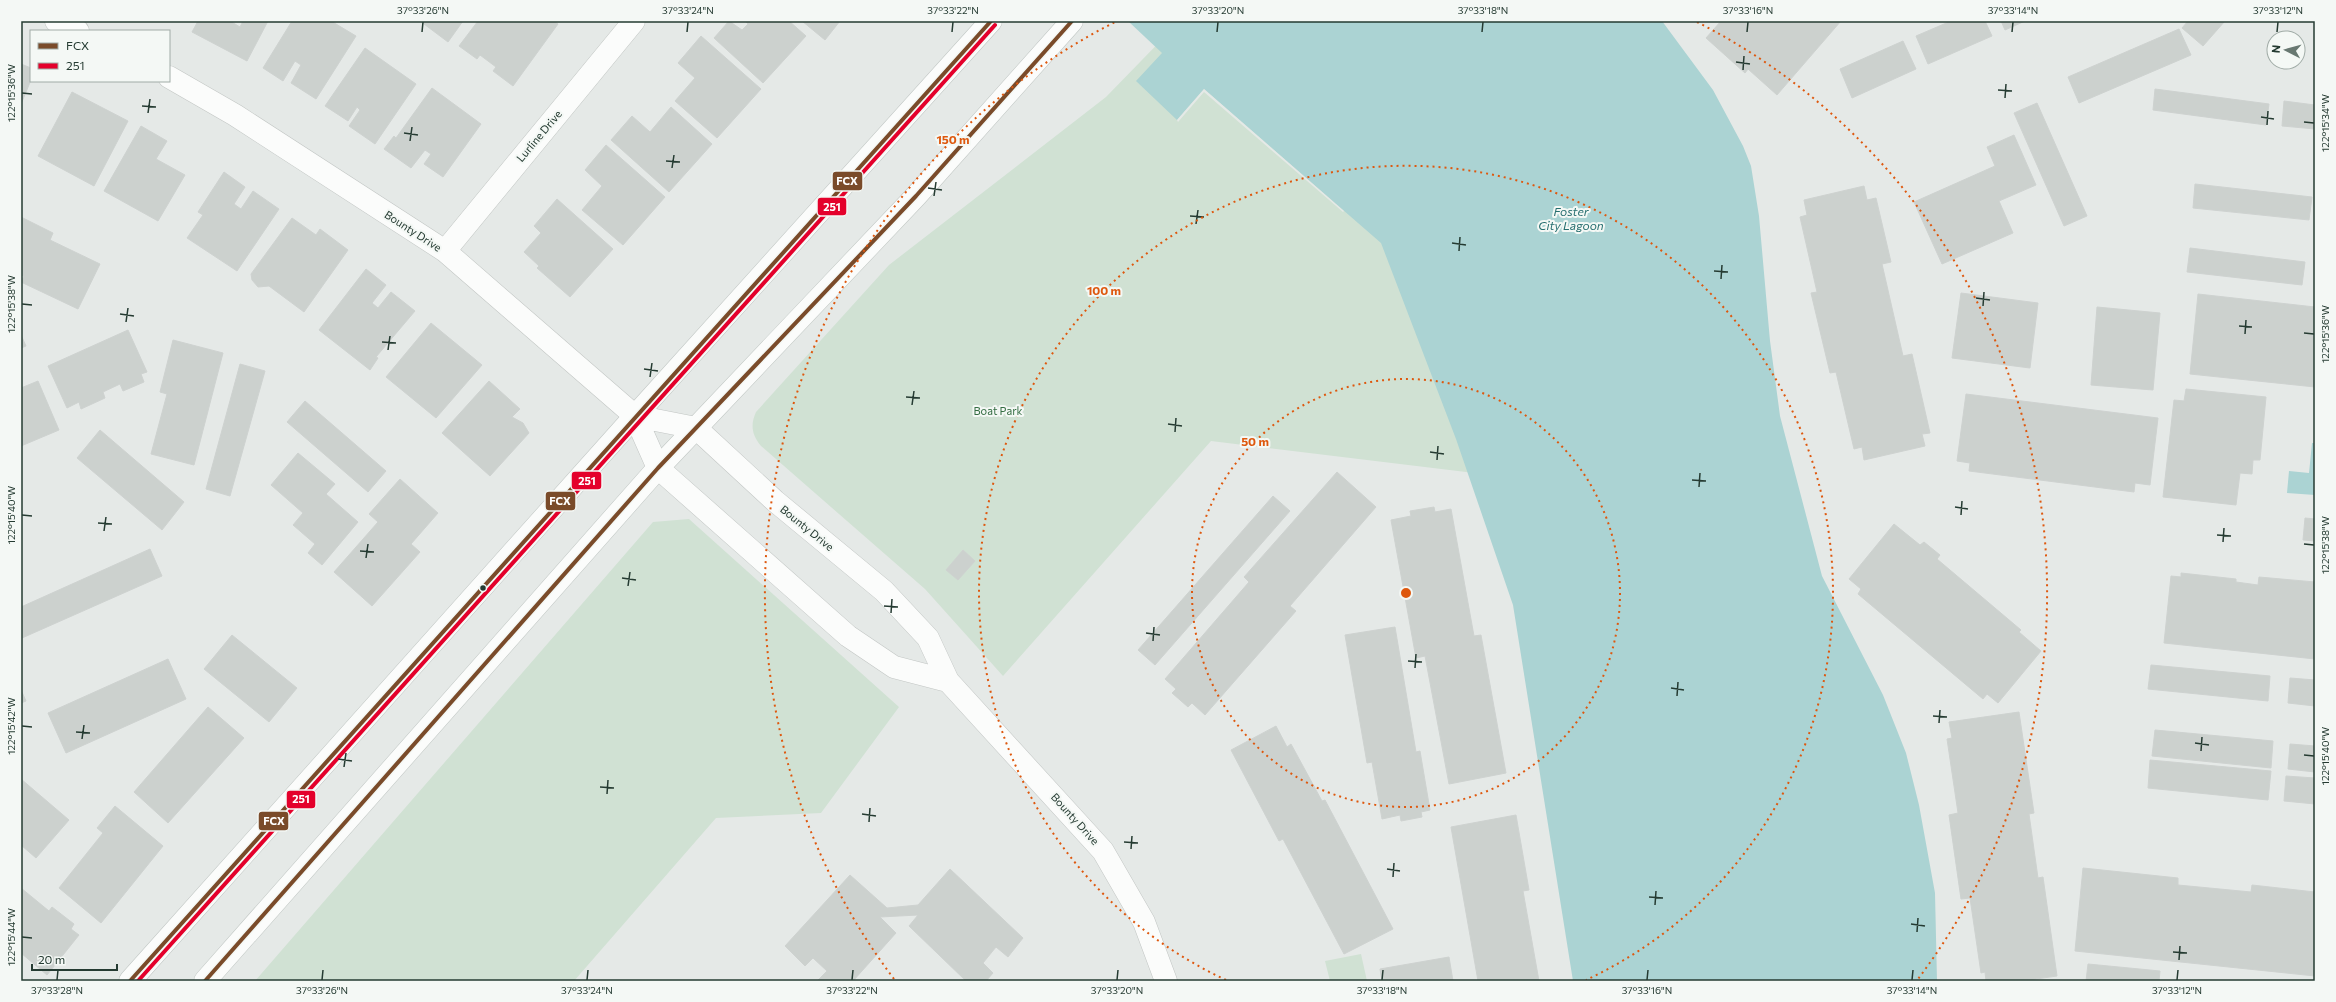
<svg xmlns="http://www.w3.org/2000/svg" width="2336" height="1002" font-family="Commissioner,sans-serif">
<style>
.green{fill:#d0e1d3}
.water{fill:#abd3d3}
.pier{fill:#e5e9e7}
.building{fill:#ccd1ce;stroke:#ced2d0}
.lines{fill:none;stroke-linecap:round;stroke-linejoin:round}
.minor-casing{stroke:#c2c6c4;stroke-width:23}
.tertiary-casing{stroke:#c2c6c4;stroke-width:23}
.secondary-casing{stroke:#c1c7c4;stroke-width:23}
.minor{stroke:#fbfcfb;stroke-width:22}
.tertiary{stroke:#fbfcfb;stroke-width:22}
.secondary{stroke:#fbfcfb;stroke-width:22}
.bus-1-casing{stroke:#f4f8f5;stroke-width:7}
.bus-2-casing{stroke:#f4f8f5;stroke-width:7}
.bus-1{stroke:#7a4b2a;stroke-width:4}
.bus-2{stroke:#e4002b;stroke-width:4}
.ticks{fill:none;stroke:#253b32;stroke-width:1.5}
.ring{fill:none;stroke:#de580e;stroke-width:2;stroke-dasharray:2 4}
.bus-dot{fill:#253b32;stroke:#f4f8f5;stroke-width:1.5}
.labels{text-anchor:middle;stroke-width:4;stroke-linejoin:round;paint-order:stroke}
.street-label{font-size:11px;fill:#253b32;stroke:#f4f8f5}
.park-label{font-size:11px;fill:#346d42;stroke:#f4f8f5}
.water-label{font-size:12px;font-style:italic;fill:#266e6f;stroke:#f4f8f5}
.centre{fill:#de580e;stroke:#f4f8f5;stroke-width:2}
.ring-label{font-size:12px;text-anchor:middle;font-weight:bold;fill:#de580e;stroke:#f4f8f5;stroke-width:4;stroke-linejoin:round;paint-order:stroke}
.line-badge{stroke:#f4f8f5;stroke-width:1.5}
.badge-label{font-size:11px;text-anchor:middle;font-weight:bold;fill:#fff}
.neatline{fill:none;stroke:#253b32;stroke-width:1.5}
.ticks-label{font-size:10px;text-anchor:middle;fill:#253b32}
</style>
<rect width="100%" height="100%" fill="#e5e9e7"/>
<path class="green" d="M 1176,25 L 1384,234 L 1499,476 L 1211,441 L 1003,676 L 925,589 L 761,446 C 752,435 750,425 756,412 L 889,265 L 1106,97 Z
M 689,519 L 899,707 L 821,813 L 716,818 L 574,981 L 255,981 L 653,522 Z
M 1361,954 L 1367,981 L 1330,981 L 1325,961 Z"/>
<path class="water" d="M 1128,21 L 1662,21 L 1713,90 L 1743,146 L 1751,166 L 1759,216 L 1770,341 L 1780,416 L 1822,576 L 1883,695 L 1906,753 L 1919,805 L 1935,893 L 1937,981 L 1573,981 L 1513,605 L 1456,439 L 1381,243 L 1204,89 L 1177,120 L 1136,81 L 1162,53 Z
M 2312,443 L 2315,443 L 2315,495 L 2287,493 L 2289,471 L 2309,473 Z"/>
<path class="pier" d="M 1204,89 L 1344,211 L 1343,212 L 1204,92 L 1178,122 L 1177,120 Z"/>
<path class="building" d="M 198,21 L 230,21 L 240,27 L 243,21 L 268,21 L 247,61 L 192,32 Z
M 292,21 L 331,21 L 356,36 L 316,99 L 291,83 L 301,65 L 295,61 L 283,81 L 263,68 Z
M 420,21 L 463,21 L 448,42 Z
M 478,21 L 554,21 L 558,24 L 513,86 L 493,71 L 496,67 L 480,55 L 477,59 L 459,46 Z
M 729,21 L 742,30 L 748,24 L 745,21 L 789,21 L 806,36 L 763,83 L 714,38 Z
M 802,21 L 840,21 L 825,40 Z
M 1721,21 L 1841,21 L 1777,95 L 1748,69 L 1745,73 L 1706,38 Z
M 1951,21 L 1985,21 L 1992,36 L 1928,64 L 1916,36 Z
M 2001,21 L 2025,21 L 2005,30 Z
M 2188,21 L 2225,21 L 2203,46 L 2182,28 Z
M 2179,29 L 2191,55 L 2079,103 L 2068,77 Z
M 701,36 L 761,89 L 717,138 L 675,101 L 695,78 L 678,63 Z
M 1903,41 L 1916,69 L 1852,98 L 1840,69 Z
M 365,48 L 416,84 L 375,144 L 349,126 L 360,110 L 357,107 L 348,121 L 325,106 Z
M 21,64 L 31,68 L 31,80 L 21,104 Z
M 432,88 L 481,124 L 443,177 L 424,164 L 431,154 L 425,150 L 411,168 L 384,149 L 394,136 L 396,138 Z
M 2155,89 L 2269,104 L 2266,125 L 2153,110 Z
M 72,92 L 128,121 L 94,186 L 38,156 Z
M 2284,101 L 2315,105 L 2315,129 L 2282,126 Z
M 2037,103 L 2087,216 L 2064,226 L 2014,113 Z
M 671,107 L 712,144 L 669,192 L 611,140 L 632,116 L 650,132 Z
M 141,126 L 167,141 L 156,159 L 185,175 L 158,221 L 104,191 Z
M 2014,135 L 2036,185 L 1999,201 L 2013,233 L 1942,264 L 1914,202 L 1995,166 L 1987,147 Z
M 606,145 L 665,197 L 623,245 L 582,210 L 602,186 L 585,170 Z
M 224,172 L 245,187 L 234,204 L 241,209 L 253,191 L 279,209 L 237,271 L 187,238 L 203,215 L 198,212 Z
M 2195,184 L 2312,197 L 2309,220 L 2193,208 Z
M 1864,186 L 1867,200 L 1876,198 L 1891,262 L 1882,264 L 1903,356 L 1912,354 L 1930,433 L 1922,434 L 1925,446 L 1864,460 L 1862,447 L 1854,449 L 1836,372 L 1830,373 L 1811,293 L 1817,292 L 1800,217 L 1807,215 L 1804,200 Z
M 557,199 L 613,249 L 570,297 L 537,268 L 539,266 L 524,252 L 541,233 L 534,226 Z
M 21,217 L 53,233 L 50,240 L 100,264 L 78,309 L 21,282 L 24,276 L 21,275 Z
M 292,218 L 316,235 L 320,229 L 348,250 L 304,312 L 269,286 L 258,287 L 252,280 L 251,274 Z
M 2190,248 L 2305,262 L 2302,285 L 2187,272 Z
M 366,269 L 386,285 L 372,303 L 378,308 L 391,292 L 415,311 L 376,357 L 378,358 L 370,370 L 319,330 Z
M 1961,293 L 2038,303 L 2030,368 L 1952,358 Z
M 2198,294 L 2315,307 L 2315,387 L 2190,374 Z
M 2097,307 L 2160,313 L 2153,390 L 2091,385 Z
M 431,323 L 482,365 L 436,418 L 386,377 Z
M 128,330 L 147,372 L 141,374 L 144,382 L 123,391 L 120,384 L 103,392 L 105,398 L 81,409 L 79,402 L 67,408 L 48,366 Z
M 21,335 L 26,346 L 21,348 Z
M 173,340 L 223,353 L 194,465 L 151,454 L 167,394 L 160,392 Z
M 240,364 L 265,371 L 230,496 L 206,489 Z
M 38,381 L 59,430 L 21,446 L 21,388 Z
M 489,381 L 520,409 L 512,417 L 523,423 L 529,433 L 490,476 L 442,433 Z
M 2186,389 L 2266,397 L 2260,460 L 2253,460 L 2252,474 L 2240,473 L 2236,505 L 2163,497 L 2174,400 L 2184,401 Z
M 1966,394 L 2158,418 L 2150,485 L 2135,483 L 2134,492 L 1969,471 L 1970,463 L 1957,461 Z
M 305,401 L 386,471 L 368,492 L 287,422 Z
M 100,430 L 184,502 L 162,530 L 77,458 Z
M 298,453 L 335,484 L 326,494 L 358,522 L 322,565 L 308,553 L 315,544 L 293,525 L 303,513 L 271,485 Z
M 1337,472 L 1376,507 L 1290,606 L 1296,611 L 1205,715 L 1192,703 L 1188,707 L 1172,693 L 1176,689 L 1165,679 L 1249,582 L 1244,577 Z
M 400,479 L 438,513 L 411,544 L 420,552 L 372,606 L 334,572 L 378,522 L 369,514 Z
M 1273,496 L 1290,511 L 1155,665 L 1138,650 Z
M 1434,507 L 1435,512 L 1451,509 L 1474,636 L 1481,635 L 1506,773 L 1449,784 L 1425,656 L 1416,658 L 1391,520 L 1411,516 L 1410,511 Z
M 2305,518 L 2315,519 L 2315,541 L 2303,540 Z
M 1894,524 L 1920,545 L 1924,542 L 1940,555 L 1937,559 L 2021,630 L 2019,632 L 2041,651 L 1998,703 L 1987,694 L 1983,699 L 1858,594 L 1861,589 L 1849,579 Z
M 150,549 L 162,576 L 22,638 L 21,607 Z
M 963,550 L 975,561 L 958,580 L 946,570 Z
M 2181,573 L 2236,579 L 2236,582 L 2258,585 L 2259,577 L 2315,582 L 2315,659 L 2164,643 L 2171,576 L 2181,577 Z
M 1395,627 L 1416,752 L 1420,751 L 1430,810 L 1421,812 L 1422,817 L 1401,821 L 1400,815 L 1382,819 L 1372,762 L 1367,763 L 1345,635 Z
M 232,635 L 297,688 L 269,722 L 204,669 Z
M 168,659 L 186,699 L 66,753 L 48,713 Z
M 2151,665 L 2270,676 L 2268,701 L 2148,689 Z
M 2290,678 L 2315,680 L 2315,706 L 2288,703 Z
M 21,690 L 26,701 L 21,703 Z
M 208,707 L 244,738 L 168,823 L 134,792 Z
M 2019,712 L 2034,813 L 2029,814 L 2038,878 L 2043,877 L 2057,976 L 2022,981 L 1986,981 L 1985,972 L 1981,973 L 1970,898 L 1961,899 L 1949,815 L 1958,813 L 1947,739 L 1952,738 L 1949,722 Z
M 1276,726 L 1287,747 L 1291,744 L 1322,801 L 1325,800 L 1393,929 L 1344,954 L 1283,839 L 1279,841 L 1231,750 Z
M 2155,730 L 2273,741 L 2271,768 L 2152,756 Z
M 2290,744 L 2315,746 L 2315,772 L 2288,769 Z
M 2150,760 L 2271,771 L 2268,800 L 2148,788 Z
M 2286,776 L 2315,778 L 2315,804 L 2284,801 Z
M 21,779 L 69,820 L 36,858 L 21,845 Z
M 115,806 L 163,846 L 101,923 L 59,888 L 103,833 L 97,828 Z
M 1516,815 L 1529,890 L 1523,891 L 1539,981 L 1478,981 L 1451,827 Z
M 2083,868 L 2178,878 L 2178,885 L 2251,892 L 2252,885 L 2315,892 L 2315,976 L 2075,951 Z
M 950,869 L 1023,938 L 1008,957 L 996,947 L 983,963 L 993,973 L 986,981 L 966,981 L 909,926 L 918,915 L 880,917 L 896,933 L 853,981 L 817,981 L 827,971 L 813,958 L 805,966 L 785,946 L 850,875 L 887,908 L 918,905 Z
M 21,888 L 49,911 L 52,907 L 74,924 L 71,929 L 79,935 L 47,975 L 21,953 Z
M 1449,957 L 1453,981 L 1382,981 L 1380,969 Z
M 2088,964 L 2160,971 L 2159,981 L 2086,981 Z"/>
<g class="lines">
<defs>
<path id="minor" d="M 56,21 L 78,31
M 169,77 L 235,115 L 445,251 L 635,416
M 445,251 L 634,21"/>
<path id="tertiary" d="M 635,416 L 696,428 L 775,501 L 884,591 L 928,638 L 948,681 L 1103,851 L 1144,922 L 1166,981
M 635,416 L 658,468 L 848,636 L 894,667 L 948,681"/>
<path id="secondary" d="M 130,981 L 635,416 L 991,21
M 205,981 L 658,468 L 916,196 L 1072,21"/>
</defs>
<use href="#minor" class="minor-casing"/>
<use href="#tertiary" class="tertiary-casing"/>
<use href="#secondary" class="secondary-casing"/>
<use href="#minor" class="minor"/>
<use href="#tertiary" class="tertiary"/>
<use href="#secondary" class="secondary"/>
<defs>
<path id="bus-1" d="M 130,981 L 991,21
M 205,981 L 658,468 L 916,196 L 1072,21"/>
<path id="bus-2" d="M 138,981 L 995,25"/>
</defs>
<use href="#bus-1" class="bus-1-casing"/>
<use href="#bus-2" class="bus-2-casing"/>
<use href="#bus-1" class="bus-1"/>
<use href="#bus-2" class="bus-2"/>
</g>
<path class="ticks" d="M 422,32 L 423,22M 687,32 L 688,22M 952,32 L 953,22M 1217,32 L 1218,22M 1482,32 L 1483,22M 1747,32 L 1748,22M 2012,32 L 2013,22M 2277,32 L 2278,22M 1736,62 L 1750,64M 1743,70 L 1744,56M 1998,90 L 2012,91M 22,93 L 32,94M 2005,98 L 2006,84M 142,106 L 156,107M 148,113 L 150,99M 2261,117 L 2274,119M 2304,122 L 2314,123M 2267,125 L 2268,111M 404,133 L 418,135M 410,141 L 412,127M 666,161 L 680,162M 672,168 L 674,155M 928,188 L 942,190M 934,196 L 936,182M 1190,216 L 1204,217M 1196,224 L 1198,210M 1452,243 L 1466,245M 1459,251 L 1460,237M 1714,271 L 1728,272M 1721,279 L 1722,265M 1976,298 L 1990,300M 22,304 L 32,305M 1983,306 L 1984,292M 120,314 L 134,316M 126,322 L 128,308M 2239,326 L 2252,327M 2304,333 L 2314,334M 2245,334 L 2246,320M 382,342 L 396,343M 388,350 L 390,336M 644,369 L 658,371M 650,377 L 652,363M 906,397 L 920,398M 912,405 L 914,391M 1168,424 L 1182,426M 1175,432 L 1176,418M 1430,452 L 1444,454M 1437,460 L 1438,446M 1692,480 L 1706,481M 1699,487 L 1700,473M 1955,507 L 1968,509M 22,515 L 32,516M 1961,515 L 1962,501M 98,523 L 112,524M 104,531 L 106,517M 2217,535 L 2231,536M 2223,542 L 2224,528M 2304,544 L 2314,545M 360,551 L 374,552M 366,558 L 368,544M 622,578 L 636,580M 628,586 L 630,572M 884,606 L 898,607M 891,613 L 892,599M 1146,633 L 1160,635M 1153,641 L 1154,627M 1408,661 L 1422,662M 1415,668 L 1416,654M 1671,688 L 1684,690M 1677,696 L 1678,682M 1933,716 L 1947,717M 1939,723 L 1940,710M 22,726 L 32,727M 76,732 L 90,733M 82,739 L 84,725M 2195,743 L 2209,745M 2201,751 L 2202,737M 2304,755 L 2314,756M 338,759 L 352,761M 344,767 L 346,753M 600,787 L 614,788M 607,794 L 608,780M 862,814 L 876,816M 869,822 L 870,808M 1124,842 L 1138,843M 1131,849 L 1132,836M 1387,869 L 1400,871M 1393,877 L 1394,863M 1649,897 L 1663,898M 1655,905 L 1656,891M 1911,924 L 1925,926M 1917,932 L 1918,918M 22,937 L 32,938M 2173,952 L 2187,953M 2179,960 L 2180,946M 57,980 L 58,970M 322,980 L 323,970M 587,980 L 588,970M 852,980 L 853,970M 1117,980 L 1118,970M 1382,980 L 1383,970M 1647,980 L 1648,970M 1912,980 L 1913,970M 2177,980 L 2178,970"/>
<g class="ring">
<circle cx="1406" cy="593" r="214"/>
<path d="M1226 980A427 427 0 1 1 1586 980"/>
<path d="M894 979A641 641 0 0 1 1115 22M1697 22A641 641 0 0 1 1918 979"/>
</g>
<circle class="bus-dot" cx="483" cy="588" r="3.5"/>
<g class="labels">
<g class="street-label">
<text transform="translate(539 136) rotate(-50)" y="4">Lurline Drive</text>
<text transform="translate(413 231) rotate(33)" y="4">Bounty Drive</text>
<text transform="translate(807 528) rotate(39)" y="4">Bounty Drive</text>
<text transform="translate(1075 819) rotate(48)" y="4">Bounty Drive</text>
</g>
<g class="park-label">
<text x="998" y="415">Boat Park</text>
</g>
<g class="water-label">
<text x="1571" y="216">Foster<tspan x="1571" dy="14">City Lagoon</tspan></text>
</g>
</g>
<circle cx="1406" cy="593" r="6" class="centre"/>
<g class="ring-label">
<text x="953" y="144">150 m</text>
<text x="1104" y="295">100 m</text>
<text x="1255" y="446">50 m</text>
</g>
<g class="line-badge">
<rect x="832" y="171" width="31" height="20" rx="4" fill="#7a4b2a"/>
<rect x="817" y="197" width="30" height="19" rx="4" fill="#e4002b"/>
<rect x="571" y="471" width="31" height="19" rx="4" fill="#e4002b"/>
<rect x="545" y="491" width="31" height="20" rx="4" fill="#7a4b2a"/>
<rect x="286" y="790" width="30" height="19" rx="4" fill="#e4002b"/>
<rect x="258" y="811" width="31" height="20" rx="4" fill="#7a4b2a"/>
</g>
<g class="badge-label">
<text x="847" y="185">FCX</text>
<text x="832" y="211">251</text>
<text x="587" y="485">251</text>
<text x="560" y="505">FCX</text>
<text x="301" y="803">251</text>
<text x="274" y="825">FCX</text>
</g>
<rect width="2336" height="1002" fill="none" stroke="#f4f8f5" stroke-width="44"/>
<rect x="30" y="30" width="140" height="52" fill="#f4f8f5" stroke="#a1aca7"/>
<rect x="38" y="43" width="20" height="6" fill="#7a4b2a" stroke="#a1aca7"/>
<text x="66" y="50" font-size="12" fill="#253b32">FCX</text>
<rect x="38" y="63" width="20" height="6" fill="#e4002b" stroke="#a1aca7"/>
<text x="66" y="70" font-size="12" fill="#253b32">251</text>
<g transform="translate(2286 50) rotate(276)"><circle r="19" fill="#f4f8f5" stroke="#a1aca7"/>
<path d="M0-3L7 15L0 10L-7 15Z" fill="#687871"/>
<text y="-6" font-size="11" font-weight="bold" text-anchor="middle" fill="#253b32">N</text>
</g>
<path d="M32 964v6h85v-6" fill="none" stroke="#253b32" stroke-width="2"/>
<text x="38" y="964" font-size="12" fill="#253b32" stroke="#f4f8f5" stroke-width="3" paint-order="stroke">20 m</text>
<rect x="22" y="22" width="2292" height="958" class="neatline"/>
<g class="ticks-label">
<text x="423" y="14">37°33'26"N</text>
<text x="688" y="14">37°33'24"N</text>
<text x="953" y="14">37°33'22"N</text>
<text x="1218" y="14">37°33'20"N</text>
<text x="1483" y="14">37°33'18"N</text>
<text x="1748" y="14">37°33'16"N</text>
<text x="2013" y="14">37°33'14"N</text>
<text x="2278" y="14">37°33'12"N</text>
<text transform="translate(11 93) rotate(-90)" y="4">122°15'36"W</text>
<text transform="translate(2325 123) rotate(-90)" y="4">122°15'34"W</text>
<text transform="translate(11 304) rotate(-90)" y="4">122°15'38"W</text>
<text transform="translate(2325 334) rotate(-90)" y="4">122°15'36"W</text>
<text transform="translate(11 515) rotate(-90)" y="4">122°15'40"W</text>
<text transform="translate(2325 545) rotate(-90)" y="4">122°15'38"W</text>
<text transform="translate(11 726) rotate(-90)" y="4">122°15'42"W</text>
<text transform="translate(2325 756) rotate(-90)" y="4">122°15'40"W</text>
<text transform="translate(11 937) rotate(-90)" y="4">122°15'44"W</text>
<text x="57" y="994">37°33'28"N</text>
<text x="322" y="994">37°33'26"N</text>
<text x="587" y="994">37°33'24"N</text>
<text x="852" y="994">37°33'22"N</text>
<text x="1117" y="994">37°33'20"N</text>
<text x="1382" y="994">37°33'18"N</text>
<text x="1647" y="994">37°33'16"N</text>
<text x="1912" y="994">37°33'14"N</text>
<text x="2177" y="994">37°33'12"N</text>
</g>
</svg>
